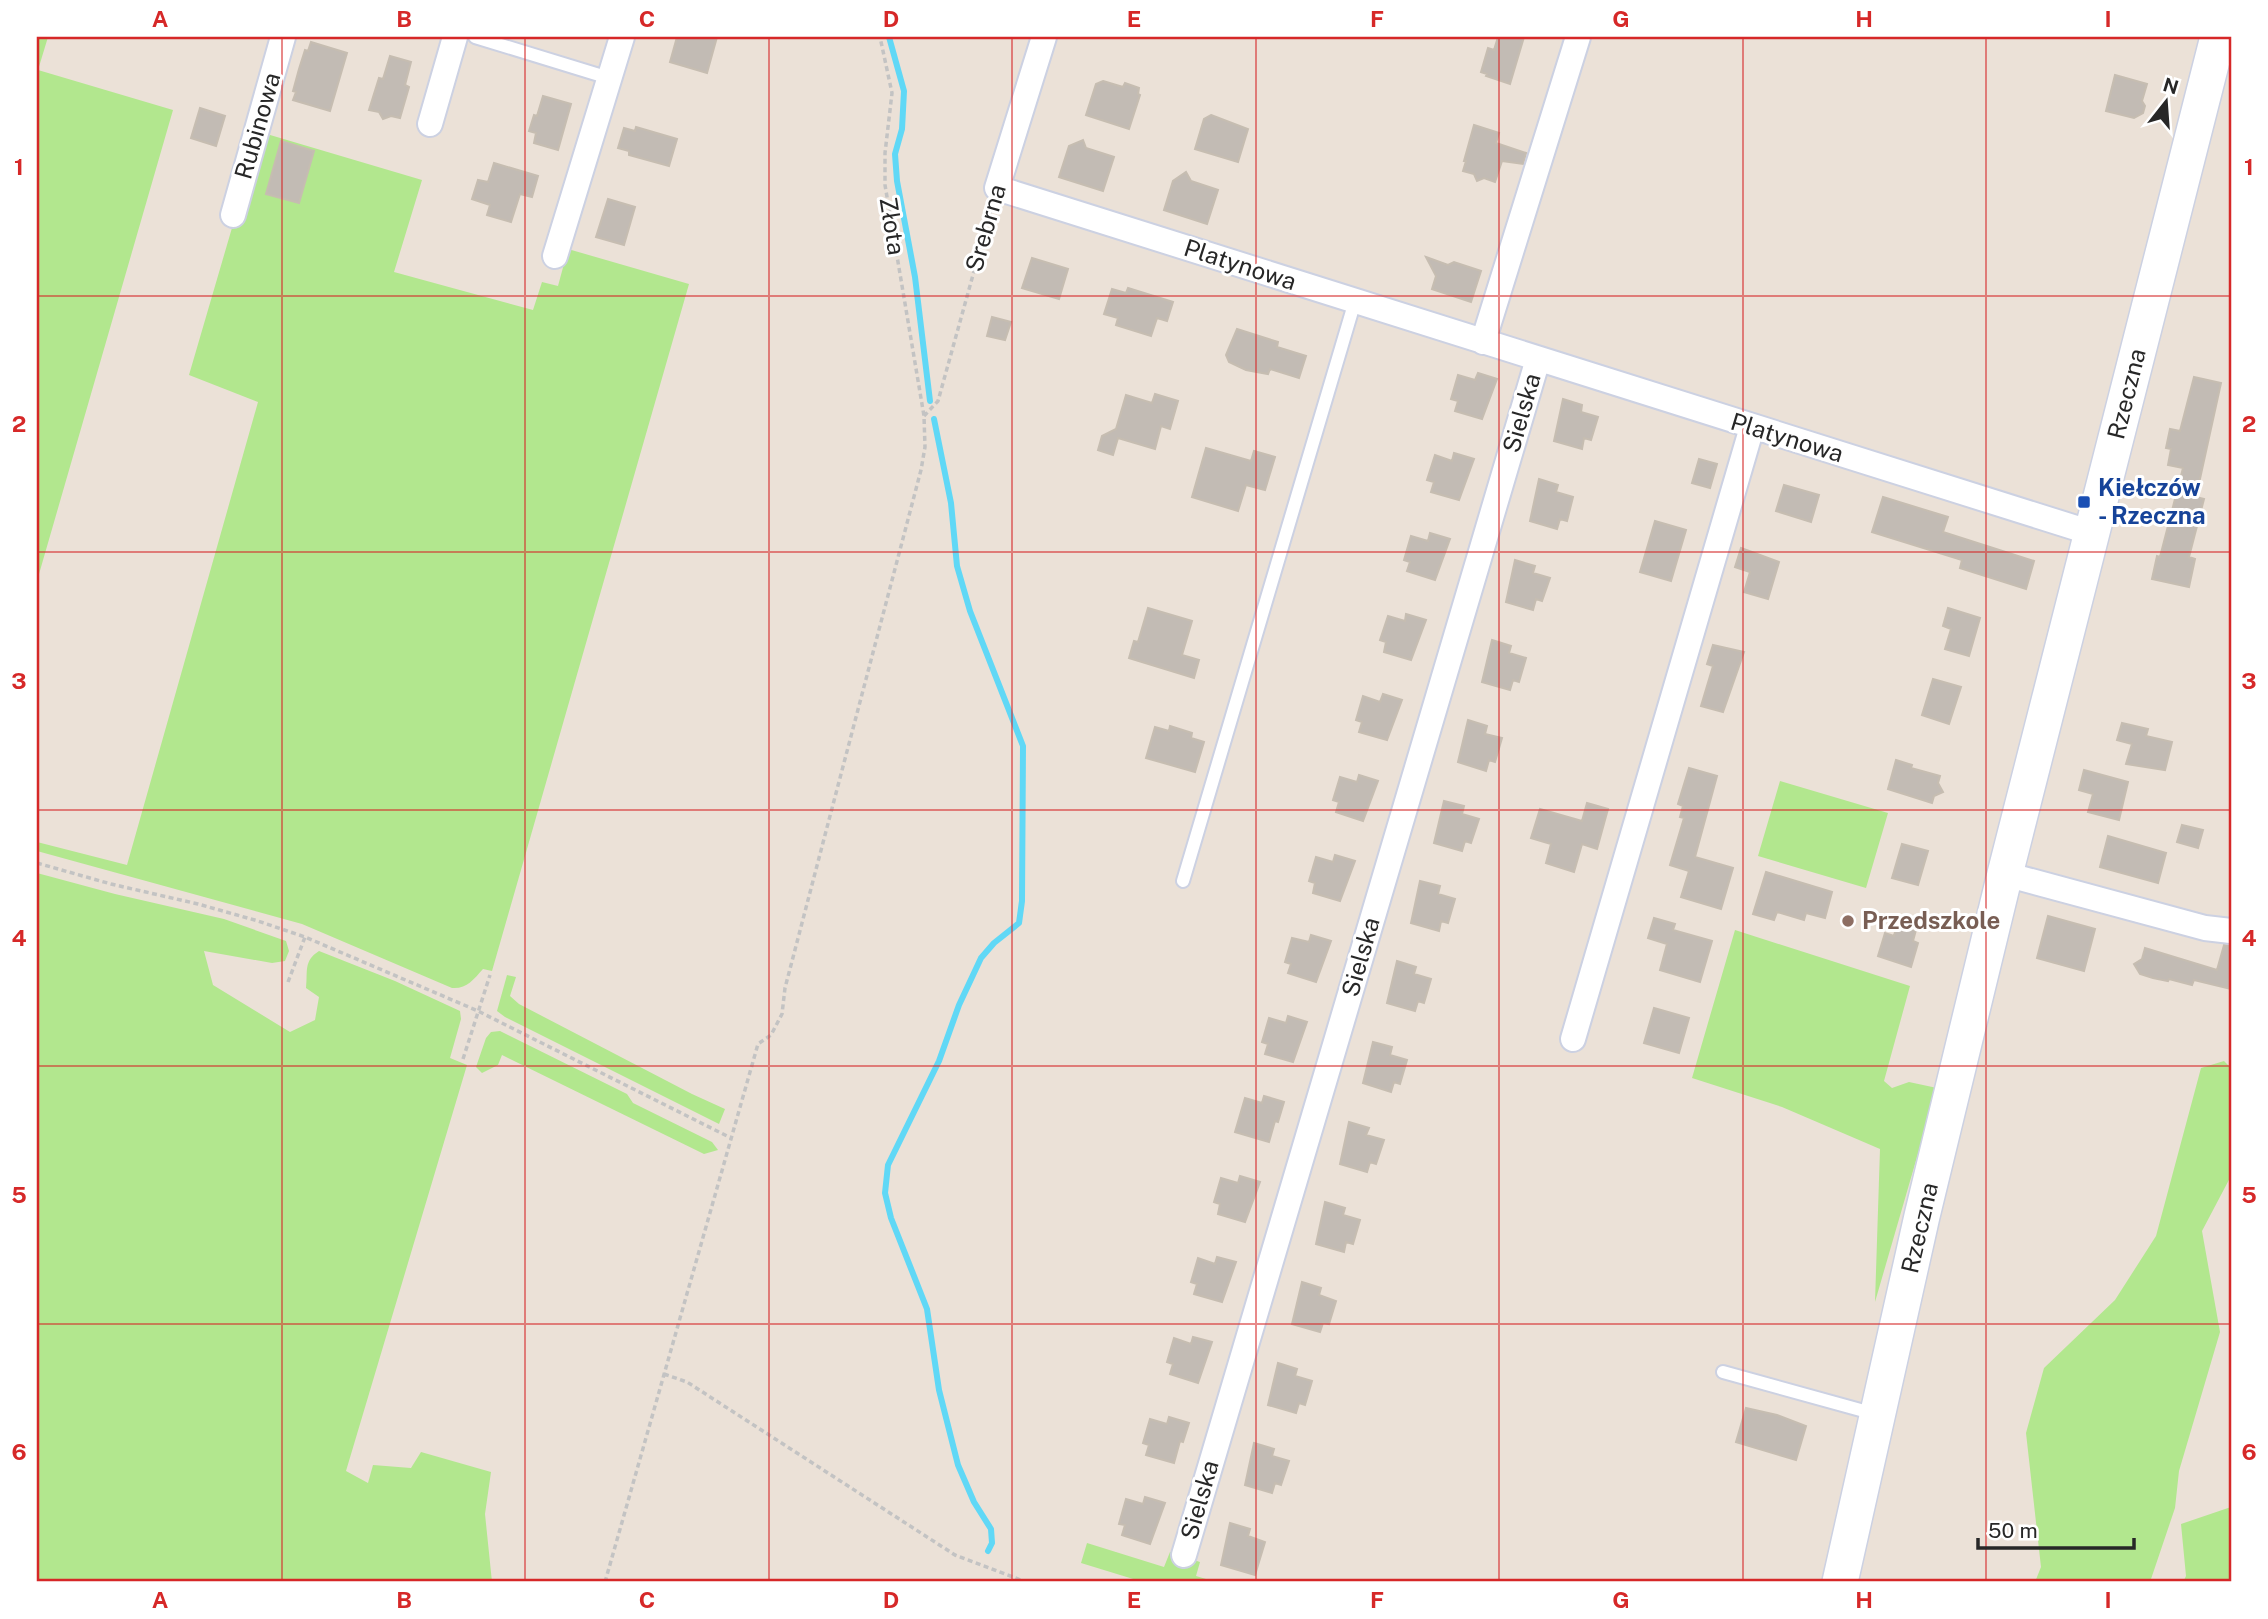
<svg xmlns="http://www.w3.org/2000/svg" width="2268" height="1619" font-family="'Public Sans',sans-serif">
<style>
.green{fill:#b2e78e}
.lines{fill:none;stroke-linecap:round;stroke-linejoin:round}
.stream{stroke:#60d8f6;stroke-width:6}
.building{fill:#c2bbb4;stroke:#c6bdb1;stroke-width:2}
.lane-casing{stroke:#ccd1e2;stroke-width:16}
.street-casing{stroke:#ccd1e2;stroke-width:28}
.secondary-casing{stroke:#ccd1e2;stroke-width:38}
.path{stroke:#c3c3c3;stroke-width:3.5;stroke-dasharray:5 3.5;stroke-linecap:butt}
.lane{stroke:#fff;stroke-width:12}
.street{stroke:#fff;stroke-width:24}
.secondary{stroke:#fff;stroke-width:35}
.grid{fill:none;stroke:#d62828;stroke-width:2;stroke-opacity:0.55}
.transit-dot{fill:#1a4fb4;stroke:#fff;stroke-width:2.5}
.education-dot{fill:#8d6e63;stroke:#fff;stroke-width:2.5}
.labels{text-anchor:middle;stroke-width:6;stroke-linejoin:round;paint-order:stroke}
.street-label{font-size:24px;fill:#272727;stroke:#fff}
.transit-label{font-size:24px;font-weight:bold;fill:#164399;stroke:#fff;text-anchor:start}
.education-label{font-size:24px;font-weight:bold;fill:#785e54;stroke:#fff;text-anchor:start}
.neatline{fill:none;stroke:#d62828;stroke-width:2.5}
.grid-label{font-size:23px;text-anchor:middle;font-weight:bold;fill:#d62828}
</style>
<rect width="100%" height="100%" fill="#ebe1d7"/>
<path class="green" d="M 37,37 L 48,37 L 38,70 L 173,110 L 37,581 Z
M 260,132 L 422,180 L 394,272 L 533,310 L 542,282 L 558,286 L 568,249 L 689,284 L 492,971 L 483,969 C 473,980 467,989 452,988 L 302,924 L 37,851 L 37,842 L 127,865 L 258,402 L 189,375 Z
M 1780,781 L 1888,813 L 1866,888 L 1758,856 Z
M 37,873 L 115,894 L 224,919 L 286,941 L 289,951 L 285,961 L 272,963 L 204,951 L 213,985 L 290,1032 L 315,1020 L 319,997 L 306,988 C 308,972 303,961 319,951 L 395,981 L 460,1011 L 461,1019 L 450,1058 L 467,1065 L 346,1471 L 368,1483 L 373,1465 L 411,1468 L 421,1452 L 491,1472 L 485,1514 L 492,1582 L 37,1582 Z
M 1735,930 L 1910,986 L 1884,1081 L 1892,1088 L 1909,1082 L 1937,1088 L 1875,1302 L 1880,1149 L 1782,1107 L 1692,1078 Z
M 507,975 L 516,977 L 510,996 L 519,1004 L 692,1094 L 725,1109 L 719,1124 L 505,1017 L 497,1011 Z
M 500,1031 L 627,1094 L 633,1103 L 712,1142 L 718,1150 L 704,1154 L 502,1055 L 498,1065 L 482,1073 L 476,1067 L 486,1038 L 491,1032 Z
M 2224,1061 L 2231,1068 L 2231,1176 L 2202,1231 L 2220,1332 L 2179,1471 L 2175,1508 L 2150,1582 L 2035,1582 L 2041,1567 L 2026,1433 L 2044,1368 L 2115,1300 L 2156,1236 L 2201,1068 Z
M 2231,1507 L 2231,1582 L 2183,1582 L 2186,1576 L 2181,1524 Z
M 1087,1543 L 1164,1567 L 1170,1552 L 1200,1562 L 1196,1576 L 1216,1582 L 1143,1582 L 1081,1563 Z"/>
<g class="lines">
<path class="stream" d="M 889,37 L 904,91 L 902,129 L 895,154 L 897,181 L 915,277 L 930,401
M 934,419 L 951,503 L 957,566 L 970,611 L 1023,746 L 1022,901 L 1019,923 L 994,943 L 981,958 L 959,1005 L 939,1061 L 888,1165 L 885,1193 L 891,1218 L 927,1309 L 939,1390 L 958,1465 L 974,1502 L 991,1529 L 992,1543 L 988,1551"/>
</g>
<path class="building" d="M 677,37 L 717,37 L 707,73 L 670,62 Z
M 1498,37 L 1524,37 L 1510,84 L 1486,76 L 1487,74 L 1481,72 L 1488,48 L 1494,50 Z
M 311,42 L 347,53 L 330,111 L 293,100 L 296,92 L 293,91 L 299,69 L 305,50 L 308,51 Z
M 390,56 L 411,62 L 405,85 L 409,87 L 400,118 L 391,116 L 383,119 L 379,112 L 369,110 L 379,78 L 383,79 Z
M 2115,75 L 2147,84 L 2142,101 L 2145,106 L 2143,113 L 2134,118 L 2106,111 Z
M 1103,81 L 1123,87 L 1125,83 L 1139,88 L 1138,94 L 1140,95 L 1129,129 L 1086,115 L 1096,84 Z
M 543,96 L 571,104 L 558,150 L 534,143 L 536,133 L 529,131 L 534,115 L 537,116 Z
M 200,108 L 225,116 L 216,146 L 191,138 Z
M 1211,115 L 1248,129 L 1238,162 L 1195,149 L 1204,119 Z
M 1474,125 L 1499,133 L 1496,143 L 1526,153 L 1523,164 L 1502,161 L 1495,182 L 1484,178 L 1477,181 L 1474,174 L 1463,171 L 1466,161 L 1464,161 Z
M 636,127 L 677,139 L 669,166 L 629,155 L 629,151 L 618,148 L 624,128 L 635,131 Z
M 1083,140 L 1086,148 L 1114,157 L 1103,191 L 1059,177 L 1069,146 Z
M 281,141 L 314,151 L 299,203 L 266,194 Z
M 494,163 L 538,176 L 532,197 L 520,194 L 511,222 L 487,215 L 490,205 L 472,199 L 478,180 L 488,182 Z
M 1186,172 L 1191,181 L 1218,190 L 1207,224 L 1164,210 L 1173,181 Z
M 608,199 L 635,207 L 624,245 L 596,237 Z
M 1426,257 L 1448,265 L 1454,262 L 1481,271 L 1471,302 L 1432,289 L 1436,276 Z
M 1032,258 L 1068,269 L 1059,299 L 1022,288 Z
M 1128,288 L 1173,302 L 1167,321 L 1157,318 L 1151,336 L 1116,325 L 1118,318 L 1104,314 L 1112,289 L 1126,293 Z
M 992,317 L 1011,322 L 1005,340 L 987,336 Z
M 1237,329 L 1278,342 L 1277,347 L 1306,356 L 1299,378 L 1270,369 L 1268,374 L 1246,370 L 1229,362 L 1226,355 Z
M 1478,373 L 1497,379 L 1482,419 L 1455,411 L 1458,401 L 1451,399 L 1458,375 L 1475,380 Z
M 2194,377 L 2221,383 L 2196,497 L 2204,499 L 2189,557 L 2195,559 L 2189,587 L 2152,579 L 2157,556 L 2160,557 L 2183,468 L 2168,465 L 2171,449 L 2166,448 L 2170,429 L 2180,431 Z
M 1155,394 L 1178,401 L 1170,429 L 1161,426 L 1155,449 L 1118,438 L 1113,455 L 1098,450 L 1102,436 L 1116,429 L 1126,395 L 1152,403 Z
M 1563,399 L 1582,405 L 1581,412 L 1598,417 L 1591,440 L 1584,438 L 1582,449 L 1554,441 Z
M 1206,448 L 1251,461 L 1254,451 L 1275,457 L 1265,490 L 1246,485 L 1238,511 L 1192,497 Z
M 1454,453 L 1474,459 L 1459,500 L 1431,492 L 1434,482 L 1427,480 L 1435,455 L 1452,461 Z
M 1699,459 L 1717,464 L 1710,488 L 1692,483 Z
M 1539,479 L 1558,485 L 1556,492 L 1573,497 L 1567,521 L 1560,519 L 1557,529 L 1530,521 Z
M 1784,485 L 1819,495 L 1811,522 L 1776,511 Z
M 1883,497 L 1948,517 L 1943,532 L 2034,561 L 2026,589 L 1960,568 L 1962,560 L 1872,532 Z
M 1655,521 L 1686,530 L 1671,581 L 1640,572 Z
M 1430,533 L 1450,539 L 1435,580 L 1407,571 L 1410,562 L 1404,560 L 1411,536 L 1428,541 Z
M 1741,548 L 1779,562 L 1768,599 L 1744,592 L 1750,572 L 1735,567 Z
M 1515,560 L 1535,566 L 1533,573 L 1550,578 L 1542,601 L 1536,599 L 1533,610 L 1506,602 Z
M 1148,608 L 1192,621 L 1182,655 L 1199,660 L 1194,678 L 1129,658 L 1134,641 L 1138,642 Z
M 1948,608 L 1980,618 L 1969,656 L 1945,649 L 1951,629 L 1943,626 Z
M 1406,614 L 1426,620 L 1411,660 L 1384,652 L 1386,642 L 1380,640 L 1388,616 L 1405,621 Z
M 1492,640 L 1511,646 L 1509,653 L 1526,658 L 1519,682 L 1513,680 L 1510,690 L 1482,682 Z
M 1713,645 L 1744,652 L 1723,712 L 1701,706 L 1713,666 L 1707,664 Z
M 1933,679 L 1961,687 L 1949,724 L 1922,715 Z
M 1383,694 L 1402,700 L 1387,740 L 1359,732 L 1362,722 L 1356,720 L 1363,696 L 1380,702 Z
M 1468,720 L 1487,726 L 1485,734 L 1502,738 L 1495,762 L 1489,760 L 1486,771 L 1458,762 Z
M 2122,723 L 2148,729 L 2146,736 L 2172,742 L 2165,770 L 2126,764 L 2132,744 L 2117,740 Z
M 1170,726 L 1192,733 L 1191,738 L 1204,742 L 1195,772 L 1146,758 L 1155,727 L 1169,731 Z
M 1896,760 L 1912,765 L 1911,768 L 1940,776 L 1938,783 L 1943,792 L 1934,796 L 1932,803 L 1888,789 Z
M 1689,768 L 1717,776 L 1695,857 L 1733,868 L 1721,909 L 1681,897 L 1689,871 L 1670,865 L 1684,818 L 1680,817 L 1683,806 L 1678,804 Z
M 2084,770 L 2128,782 L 2119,820 L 2088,812 L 2093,794 L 2079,790 Z
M 1359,775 L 1378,781 L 1363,821 L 1336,812 L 1339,802 L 1333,800 L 1340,777 L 1357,782 Z
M 1444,801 L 1464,806 L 1462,814 L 1479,819 L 1471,843 L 1465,841 L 1462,851 L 1434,843 Z
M 1587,803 L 1608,809 L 1597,849 L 1582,844 L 1574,872 L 1546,863 L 1551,844 L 1531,838 L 1540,809 L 1582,821 Z
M 2182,825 L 2203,830 L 2198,848 L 2177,842 Z
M 2108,836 L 2166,853 L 2158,883 L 2100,867 Z
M 1902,844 L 1928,851 L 1918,885 L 1892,878 Z
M 1335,855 L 1355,861 L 1340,901 L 1313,893 L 1315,883 L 1309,881 L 1316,857 L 1333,862 Z
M 1766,872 L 1832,892 L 1825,918 L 1806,913 L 1804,920 L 1777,912 L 1774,920 L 1753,914 Z
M 1420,881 L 1440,886 L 1438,894 L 1455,899 L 1448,923 L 1441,921 L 1439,931 L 1411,923 Z
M 2048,916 L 2095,929 L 2084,971 L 2037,958 Z
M 1654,918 L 1675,924 L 1673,930 L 1712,941 L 1700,982 L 1660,970 L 1667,944 L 1648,938 Z
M 1897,924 L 1916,930 L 1913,941 L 1918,943 L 1911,967 L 1878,956 L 1885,933 L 1894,936 Z
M 1311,935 L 1331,941 L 1316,982 L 1288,973 L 1291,964 L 1285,962 L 1292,938 L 1309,942 Z
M 2224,945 L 2231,946 L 2231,989 L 2194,980 L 2192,985 L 2169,979 L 2168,981 L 2153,978 L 2140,974 L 2134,964 L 2142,959 L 2145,948 L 2217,970 Z
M 1397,961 L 1416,967 L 1414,974 L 1431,979 L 1424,1003 L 1418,1001 L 1415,1011 L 1387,1003 Z
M 1654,1008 L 1689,1018 L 1679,1053 L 1644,1043 Z
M 1288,1016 L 1307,1022 L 1293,1062 L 1265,1054 L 1268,1044 L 1262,1042 L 1269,1018 L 1286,1023 Z
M 1373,1042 L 1392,1047 L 1390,1055 L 1407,1060 L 1400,1084 L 1394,1082 L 1391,1092 L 1363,1083 Z
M 1264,1096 L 1284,1102 L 1278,1122 L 1275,1121 L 1269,1142 L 1235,1132 L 1245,1098 L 1262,1103 Z
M 1349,1122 L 1369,1128 L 1366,1135 L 1384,1140 L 1376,1164 L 1370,1162 L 1367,1172 L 1340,1164 Z
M 1240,1176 L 1260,1182 L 1245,1222 L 1218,1214 L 1220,1204 L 1214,1202 L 1221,1178 L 1238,1183 Z
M 1325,1202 L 1345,1208 L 1343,1215 L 1360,1220 L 1353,1244 L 1346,1242 L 1344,1252 L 1316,1244 Z
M 1217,1257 L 1236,1262 L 1222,1302 L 1194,1294 L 1197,1284 L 1191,1282 L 1198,1258 L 1215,1264 Z
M 1302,1282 L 1321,1288 L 1319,1295 L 1336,1301 L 1329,1324 L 1323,1323 L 1320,1332 L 1292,1324 Z
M 1193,1337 L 1212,1342 L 1198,1383 L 1170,1374 L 1173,1364 L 1167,1362 L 1174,1338 L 1191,1344 Z
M 1278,1363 L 1297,1369 L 1295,1376 L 1312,1381 L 1305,1405 L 1299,1403 L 1296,1413 L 1268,1405 Z
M 1746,1408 L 1777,1415 L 1806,1426 L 1796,1460 L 1736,1442 Z
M 1169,1417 L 1189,1423 L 1183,1442 L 1180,1441 L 1174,1463 L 1146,1455 L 1149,1445 L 1143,1443 L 1150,1419 L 1167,1424 Z
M 1254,1443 L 1274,1449 L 1272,1456 L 1289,1461 L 1281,1485 L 1275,1483 L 1272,1493 L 1245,1485 Z
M 1145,1497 L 1165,1503 L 1150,1544 L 1122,1535 L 1125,1525 L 1119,1524 L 1126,1499 L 1143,1504 Z
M 1230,1523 L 1250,1529 L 1248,1536 L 1265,1542 L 1255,1575 L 1221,1565 Z"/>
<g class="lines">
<defs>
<path id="lane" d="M 475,37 L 609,78
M 1183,881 L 1355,301
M 1723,1372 L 1875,1414"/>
<path id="street" d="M 1044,37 L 997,188 L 2092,533
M 430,124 L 455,37
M 233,215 L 283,37
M 555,256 L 622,37
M 1483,342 L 1578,37
M 2005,874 L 2205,928 L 2231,931
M 1573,1039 L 1752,427
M 1184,1555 L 1538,359"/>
<path id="secondary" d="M 1840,1582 L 1922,1216 L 2005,874 L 2218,37"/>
</defs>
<use href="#lane" class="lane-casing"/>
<use href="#street" class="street-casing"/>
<use href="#secondary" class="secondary-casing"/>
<path class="path" d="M 924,416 L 938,401 L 991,210
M 37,863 L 111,884 L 198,904 L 258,921 L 305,937 L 478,1011 L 731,1138
M 288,982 L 305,937
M 463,1059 L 490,975
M 664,1374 L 687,1382 L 955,1555 L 1026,1582
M 605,1582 L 758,1044 L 771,1035 L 782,1014 L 785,988 L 825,835 L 921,470 L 925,447 L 924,416 L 885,185 L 885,153 L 892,93 L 880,37"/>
<use href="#lane" class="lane"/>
<use href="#street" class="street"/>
<use href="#secondary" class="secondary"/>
</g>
<path class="grid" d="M 282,37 L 282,1582M 525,37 L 525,1582M 769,37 L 769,1582M 1012,37 L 1012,1582M 1256,37 L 1256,1582M 1499,37 L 1499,1582M 1743,37 L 1743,1582M 1986,37 L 1986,1582M 37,296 L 2231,296M 37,552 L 2231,552M 37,810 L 2231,810M 37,1066 L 2231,1066M 37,1324 L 2231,1324"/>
<rect class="transit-dot" x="2077" y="495" width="14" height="14" rx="3.5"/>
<circle class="education-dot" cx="1848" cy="921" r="7"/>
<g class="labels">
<g class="street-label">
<text transform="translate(258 126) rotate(-74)" y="8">Rubinowa</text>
<text transform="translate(892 226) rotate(81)" y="8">Złota</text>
<text transform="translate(986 228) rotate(-74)" y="8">Srebrna</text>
<text transform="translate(1240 265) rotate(18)" y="8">Platynowa</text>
<text transform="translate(2127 394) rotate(-76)" y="8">Rzeczna</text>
<text transform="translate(1522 413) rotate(-74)" y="8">Sielska</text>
<text transform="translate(1787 438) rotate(17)" y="8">Platynowa</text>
<text transform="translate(1361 957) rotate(-74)" y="8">Sielska</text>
<text transform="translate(1920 1228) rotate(-77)" y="8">Rzeczna</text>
<text transform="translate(1200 1500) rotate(-74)" y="8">Sielska</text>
</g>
<g class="transit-label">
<text x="2098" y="496">Kiełczów<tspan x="2098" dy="28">- Rzeczna</tspan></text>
</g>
<g class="education-label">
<text x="1862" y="929">Przedszkole</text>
</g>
</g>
<rect width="2268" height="1619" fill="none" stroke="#ffffff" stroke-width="77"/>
<g transform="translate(2166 102) rotate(17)" stroke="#ffffff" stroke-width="5" paint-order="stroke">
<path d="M0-5L12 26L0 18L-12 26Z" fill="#272727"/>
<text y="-10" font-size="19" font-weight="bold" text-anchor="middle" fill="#272727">N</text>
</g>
<path d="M1978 1538v10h156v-10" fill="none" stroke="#272727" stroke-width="3.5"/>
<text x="1988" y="1538" font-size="21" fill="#272727" stroke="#ffffff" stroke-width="5" paint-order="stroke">50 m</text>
<rect x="38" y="38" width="2192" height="1542" class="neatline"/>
<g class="grid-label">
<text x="160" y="27">A</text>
<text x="404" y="27">B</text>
<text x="647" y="27">C</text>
<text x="891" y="27">D</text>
<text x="1134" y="27">E</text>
<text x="1377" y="27">F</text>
<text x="1621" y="27">G</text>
<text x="1864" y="27">H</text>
<text x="2108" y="27">I</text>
<text x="19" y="175">1</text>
<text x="2249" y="175">1</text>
<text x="19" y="432">2</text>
<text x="2249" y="432">2</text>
<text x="19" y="689">3</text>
<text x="2249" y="689">3</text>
<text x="19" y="946">4</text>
<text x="2249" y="946">4</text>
<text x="19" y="1203">5</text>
<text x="2249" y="1203">5</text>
<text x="19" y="1460">6</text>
<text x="2249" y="1460">6</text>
<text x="160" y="1608">A</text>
<text x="404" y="1608">B</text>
<text x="647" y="1608">C</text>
<text x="891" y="1608">D</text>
<text x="1134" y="1608">E</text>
<text x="1377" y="1608">F</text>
<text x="1621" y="1608">G</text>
<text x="1864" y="1608">H</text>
<text x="2108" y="1608">I</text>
</g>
</svg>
